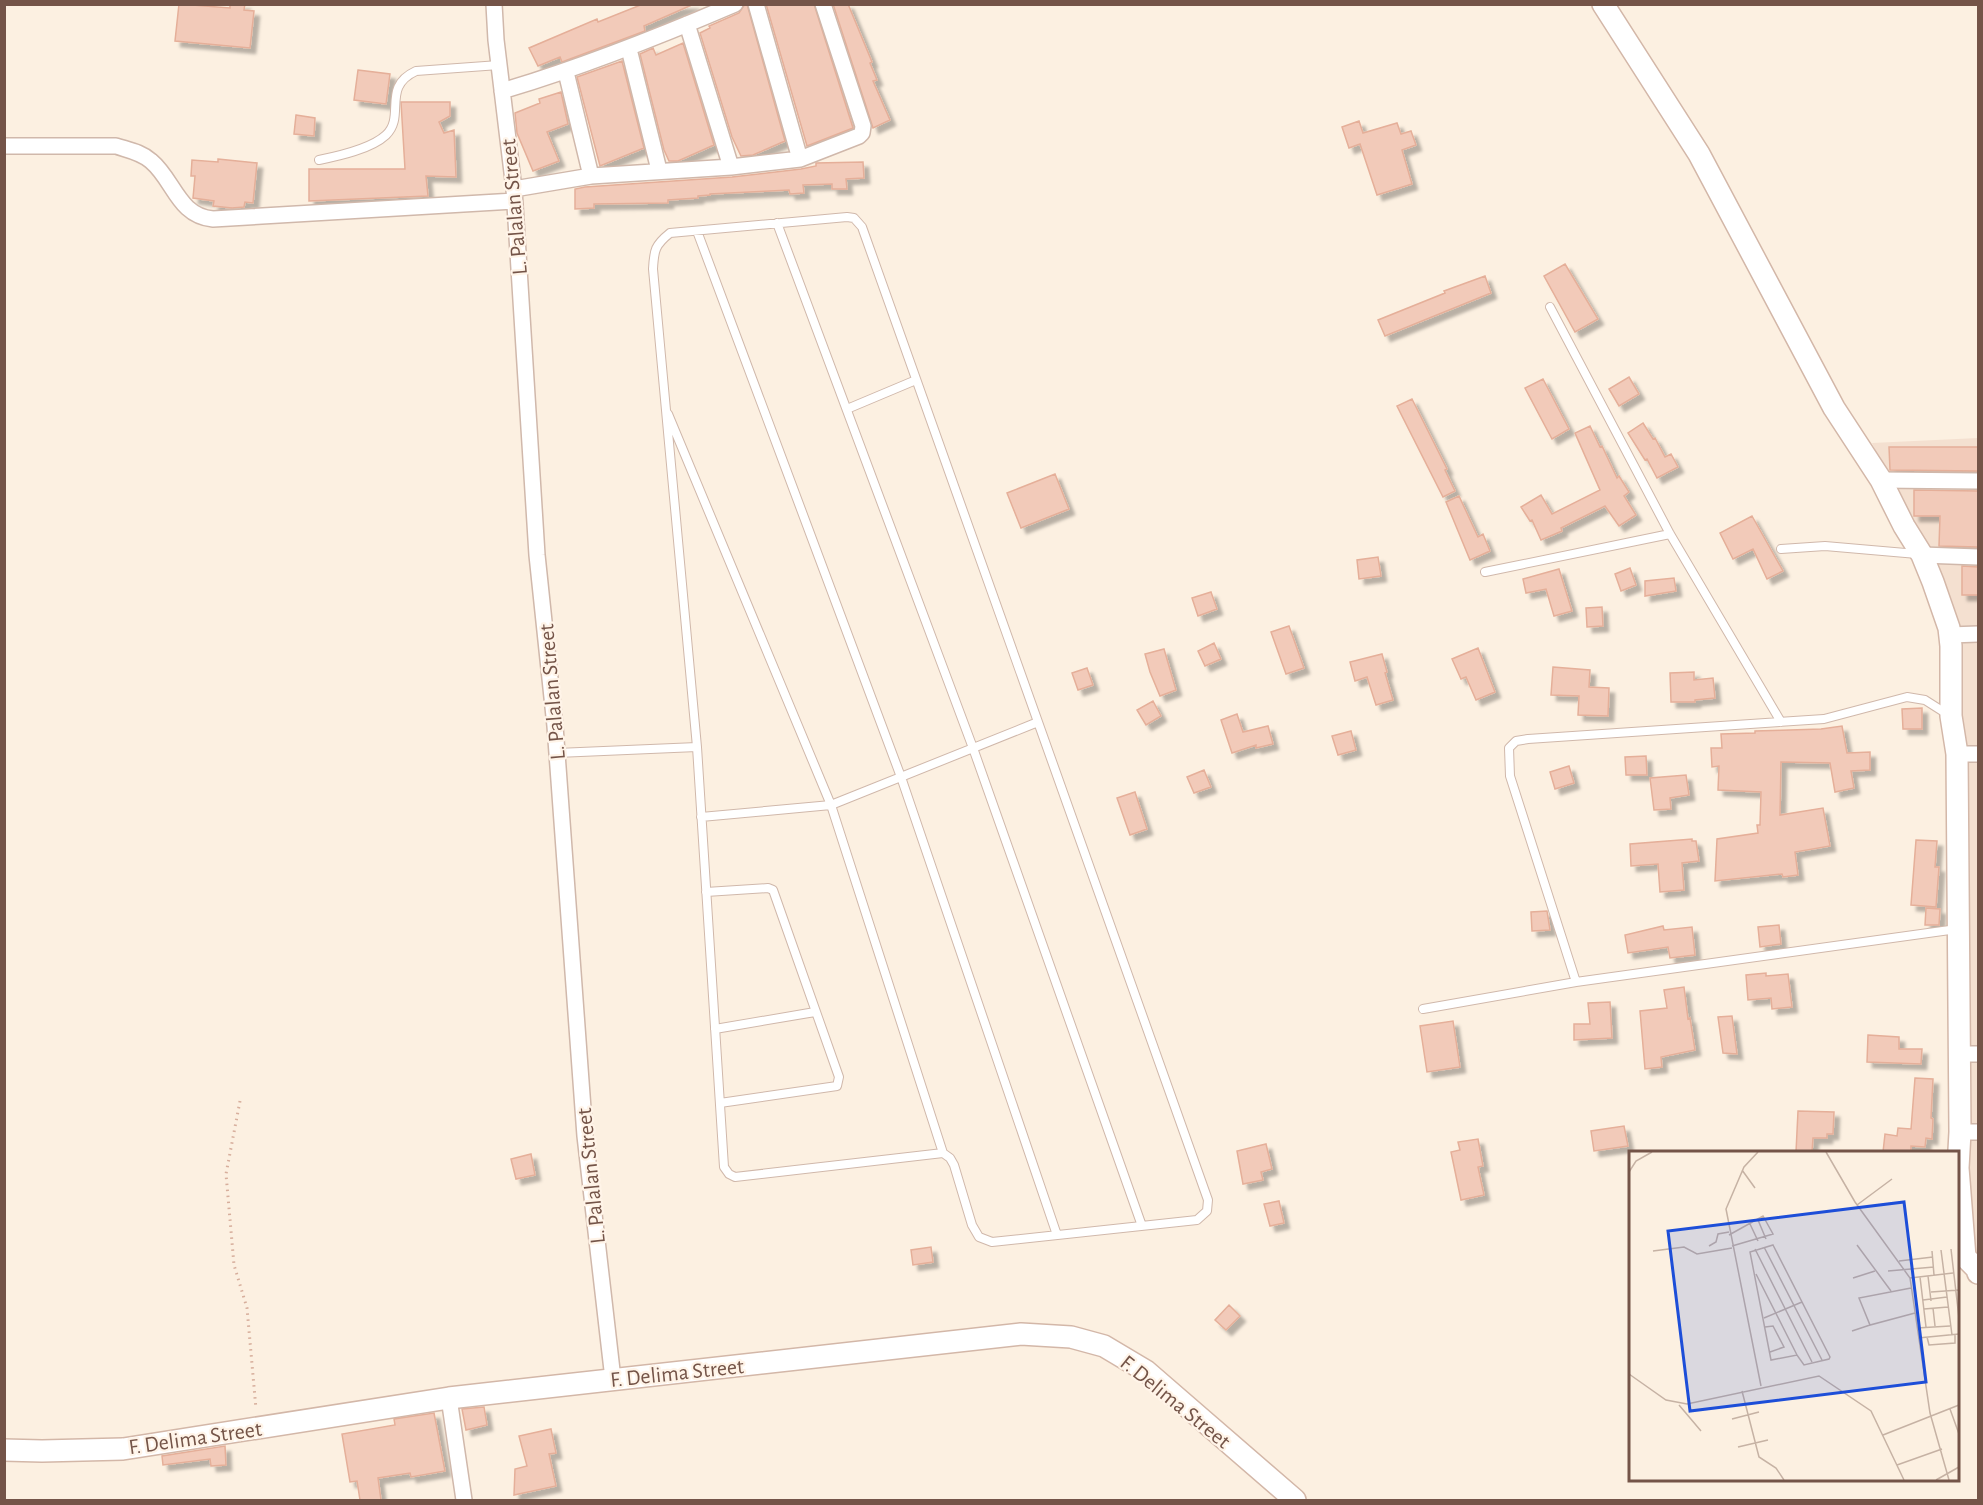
<svg xmlns="http://www.w3.org/2000/svg" width="1983" height="1505" font-family="'Alegreya Sans',sans-serif">
<style>
.residential{fill:#f4e0d0}
.building{fill:#f2cab9;stroke:#e5af99;stroke-width:1.5;filter:url(#shadow)}
.lines{fill:none;stroke-linecap:round;stroke-linejoin:round}
.lane-casing{stroke:#d0b8ab;stroke-width:10}
.street-casing{stroke:#d0b8ab;stroke-width:18}
.secondary-casing{stroke:#d3b7a8;stroke-width:24}
.path{stroke:#d7ae9c;stroke-width:3;stroke-dasharray:1.5 4.5;stroke-linecap:butt}
.lane{stroke:#fff;stroke-width:8}
.street{stroke:#fff;stroke-width:15}
.secondary{stroke:#fff;stroke-width:21}
.labels{text-anchor:middle;stroke-width:4.5;stroke-linejoin:round;paint-order:stroke}
.street-label{font-size:22px;fill:#745448;stroke:#fff4e8}
.inset-road{fill:none;stroke:#c6b2a4;stroke-width:1.5}
.view{fill:#1d4ed8;fill-opacity:0.15;stroke:#1d4ed8;stroke-width:3}
.inset-edge{fill:none;stroke:#745448;stroke-width:3}
</style>
<defs>
<filter id="shadow"><feDropShadow dx="5.5" dy="5.5" stdDeviation="1.5" flood-color="#0004"/></filter>
</defs>
<rect width="100%" height="100%" fill="#fcf0e1"/>
<path class="residential" d="M 1978,438 L 1978,1258 L 1965,1257 L 1959,719 L 1928,561 L 1872,443 Z"/>
<path class="building" d="M 179,4 L 230,8 L 230,4 L 245,4 L 244,10 L 254,11 L 250,48 L 175,41 Z
M 643,4 L 694,4 L 644,26 L 645,31 L 562,62 L 560,57 L 538,66 L 529,48 L 597,19 L 598,22 Z
M 745,4 L 747,4 L 785,141 L 753,155 L 741,156 L 732,137 L 700,33 L 710,28 L 709,26 L 739,13 Z
M 766,4 L 814,4 L 853,128 L 807,146 Z
M 833,4 L 848,4 L 872,62 L 870,63 L 877,80 L 873,81 L 890,120 L 873,128 Z
M 683,43 L 714,145 L 678,161 L 669,161 L 664,150 L 640,54 L 653,48 L 656,55 Z
M 622,61 L 644,148 L 600,166 L 577,77 Z
M 358,70 L 390,74 L 386,104 L 354,100 Z
M 561,92 L 568,124 L 547,132 L 559,161 L 533,171 L 517,133 L 515,113 L 540,103 L 539,99 Z
M 401,102 L 450,102 L 450,116 L 439,122 L 444,133 L 454,130 L 456,177 L 426,176 L 428,196 L 309,201 L 309,169 L 405,169 Z
M 296,115 L 315,118 L 314,136 L 294,134 Z
M 1359,121 L 1363,133 L 1397,123 L 1401,134 L 1411,131 L 1416,145 L 1402,150 L 1412,184 L 1377,195 L 1360,144 L 1349,148 L 1342,127 Z
M 218,159 L 257,163 L 253,203 L 245,202 L 244,207 L 232,208 L 213,206 L 214,201 L 193,198 L 195,176 L 191,176 L 192,160 L 218,162 Z
M 863,162 L 864,178 L 846,179 L 847,189 L 832,189 L 832,184 L 803,185 L 804,193 L 790,194 L 789,190 L 710,194 L 710,195 L 698,196 L 698,198 L 668,200 L 668,203 L 594,204 L 594,208 L 575,209 L 575,189 L 585,187 L 732,177 L 801,169 L 816,166 L 816,163 Z
M 1565,264 L 1598,319 L 1575,332 L 1544,276 Z
M 1485,276 L 1491,293 L 1385,336 L 1378,320 L 1445,293 L 1444,291 Z
M 1629,377 L 1639,394 L 1619,406 L 1609,389 Z
M 1543,379 L 1569,429 L 1552,439 L 1525,388 Z
M 1412,399 L 1447,469 L 1445,470 L 1455,491 L 1443,497 L 1397,406 Z
M 1643,423 L 1653,439 L 1655,438 L 1665,457 L 1671,454 L 1678,467 L 1657,478 L 1647,459 L 1645,460 L 1628,433 Z
M 1590,426 L 1600,447 L 1602,446 L 1617,478 L 1619,476 L 1629,492 L 1624,496 L 1636,515 L 1619,526 L 1605,506 L 1561,528 L 1562,531 L 1541,540 L 1532,520 L 1530,521 L 1521,507 L 1541,495 L 1552,514 L 1600,490 L 1575,433 Z
M 1889,447 L 1978,447 L 1978,471 L 1890,470 Z
M 1055,474 L 1069,509 L 1021,528 L 1007,493 Z
M 1914,490 L 1978,491 L 1978,547 L 1939,546 L 1940,516 L 1914,516 Z
M 1459,496 L 1478,537 L 1483,534 L 1490,551 L 1470,560 L 1446,502 Z
M 1752,516 L 1783,571 L 1767,579 L 1753,549 L 1733,559 L 1720,533 Z
M 1378,557 L 1381,576 L 1359,579 L 1357,560 Z
M 1962,566 L 1978,567 L 1978,595 L 1962,595 Z
M 1630,568 L 1636,585 L 1621,591 L 1615,574 Z
M 1559,569 L 1572,611 L 1554,616 L 1546,589 L 1526,593 L 1523,579 Z
M 1674,578 L 1676,591 L 1645,596 L 1645,581 Z
M 1211,592 L 1217,609 L 1198,616 L 1192,598 Z
M 1602,607 L 1603,626 L 1587,627 L 1586,608 Z
M 1289,626 L 1304,668 L 1286,674 L 1271,632 Z
M 1214,643 L 1221,659 L 1205,666 L 1198,651 Z
M 1478,648 L 1495,692 L 1476,700 L 1466,677 L 1461,679 L 1452,659 Z
M 1164,649 L 1176,690 L 1160,696 L 1150,672 L 1145,654 Z
M 1382,654 L 1387,672 L 1385,673 L 1393,700 L 1376,705 L 1367,677 L 1355,681 L 1350,662 Z
M 1553,667 L 1590,670 L 1589,687 L 1609,688 L 1608,716 L 1578,715 L 1579,696 L 1551,695 Z
M 1087,668 L 1093,685 L 1078,690 L 1072,673 Z
M 1694,672 L 1694,680 L 1713,678 L 1715,698 L 1695,700 L 1695,702 L 1671,702 L 1670,673 Z
M 1153,701 L 1161,716 L 1146,725 L 1137,710 Z
M 1922,708 L 1922,729 L 1903,729 L 1902,709 Z
M 1237,714 L 1243,732 L 1268,726 L 1273,744 L 1256,748 L 1256,745 L 1232,753 L 1221,720 Z
M 1842,726 L 1847,753 L 1870,752 L 1870,770 L 1851,771 L 1854,788 L 1835,792 L 1830,763 L 1781,762 L 1780,815 L 1823,808 L 1830,846 L 1795,852 L 1798,875 L 1783,877 L 1782,874 L 1715,881 L 1717,839 L 1758,833 L 1757,825 L 1760,825 L 1761,792 L 1718,790 L 1719,766 L 1712,767 L 1711,748 L 1722,748 L 1721,734 L 1755,733 L 1755,731 L 1821,729 Z
M 1351,731 L 1356,750 L 1338,755 L 1332,736 Z
M 1646,756 L 1647,775 L 1626,775 L 1625,757 Z
M 1569,766 L 1574,783 L 1555,789 L 1550,772 Z
M 1204,770 L 1211,787 L 1194,793 L 1187,777 Z
M 1686,775 L 1689,795 L 1670,798 L 1671,809 L 1654,810 L 1650,778 Z
M 1135,792 L 1147,829 L 1130,835 L 1117,798 Z
M 1692,839 L 1692,841 L 1696,841 L 1699,861 L 1682,863 L 1684,890 L 1660,892 L 1658,864 L 1631,866 L 1630,844 Z
M 1916,840 L 1937,841 L 1935,867 L 1939,867 L 1936,907 L 1911,905 Z
M 1926,908 L 1940,909 L 1939,925 L 1925,925 Z
M 1547,911 L 1550,930 L 1532,931 L 1531,912 Z
M 1779,925 L 1781,944 L 1760,947 L 1758,927 Z
M 1663,926 L 1664,930 L 1692,927 L 1695,955 L 1670,958 L 1668,947 L 1628,953 L 1625,935 Z
M 1766,973 L 1766,976 L 1788,974 L 1792,1007 L 1772,1009 L 1771,998 L 1748,1000 L 1746,975 Z
M 1684,987 L 1688,1019 L 1690,1018 L 1695,1050 L 1661,1057 L 1662,1067 L 1645,1069 L 1640,1011 L 1667,1008 L 1664,990 Z
M 1610,1002 L 1612,1038 L 1574,1040 L 1574,1024 L 1590,1024 L 1588,1003 Z
M 1732,1016 L 1737,1054 L 1723,1053 L 1718,1017 Z
M 1453,1021 L 1460,1067 L 1427,1072 L 1420,1026 Z
M 1868,1035 L 1899,1037 L 1899,1049 L 1922,1049 L 1921,1064 L 1867,1062 Z
M 1915,1078 L 1933,1079 L 1931,1118 L 1933,1119 L 1932,1139 L 1926,1138 L 1925,1147 L 1911,1146 L 1911,1152 L 1883,1152 L 1885,1134 L 1897,1136 L 1898,1128 L 1911,1129 Z
M 1798,1111 L 1834,1112 L 1833,1134 L 1827,1134 L 1827,1138 L 1813,1138 L 1812,1152 L 1796,1152 Z
M 1624,1126 L 1628,1146 L 1594,1151 L 1591,1131 Z
M 1478,1139 L 1483,1166 L 1478,1167 L 1484,1195 L 1461,1200 L 1451,1152 L 1460,1150 L 1458,1142 Z
M 1266,1144 L 1272,1169 L 1261,1172 L 1263,1180 L 1243,1184 L 1237,1151 Z
M 531,1154 L 535,1175 L 516,1179 L 511,1159 Z
M 1279,1201 L 1284,1223 L 1270,1226 L 1264,1204 Z
M 931,1247 L 933,1262 L 913,1265 L 911,1250 Z
M 1229,1305 L 1240,1316 L 1226,1330 L 1215,1320 Z
M 484,1407 L 487,1425 L 466,1430 L 462,1409 Z
M 434,1413 L 445,1471 L 411,1477 L 410,1473 L 378,1478 L 381,1500 L 360,1500 L 357,1481 L 350,1482 L 342,1434 L 395,1425 L 394,1419 Z
M 551,1429 L 556,1453 L 549,1454 L 556,1486 L 514,1495 L 515,1469 L 527,1466 L 519,1436 Z
M 225,1446 L 226,1465 L 211,1466 L 210,1459 L 163,1465 L 162,1456 Z"/>
<g class="lines">
<defs>
<path id="lane" d="M 319,160 C 339,156 371,149 386,135 C 406,116 381,87 416,71 L 499,65
M 847,217 L 854,218 L 862,227 L 1208,1200 L 1207,1211 L 1197,1220 L 992,1242 L 979,1237 L 972,1225 L 954,1165 L 950,1158 L 943,1153 L 735,1177 L 729,1174 L 724,1167 L 697,747 L 653,269 C 654,250 655,245 670,233 Z
M 777,223 L 973,748 L 1142,1226
M 697,231 L 901,777 L 1057,1235
M 1550,307 L 1670,534 L 1781,722
M 847,409 L 916,380
M 668,414 L 831,805 L 943,1153
M 1781,549 L 1825,546 L 1917,554
M 1485,572 L 1670,534
M 1947,714 L 1925,700 L 1907,697 L 1824,719 L 1528,739 L 1516,741 L 1509,748 L 1510,776 L 1576,982 L 1957,929
M 557,753 L 697,747
M 701,817 L 831,805 L 1038,722
M 706,892 L 768,888 L 773,890 L 839,1077 L 837,1086 L 720,1103
M 1423,1009 L 1576,982
M 715,1029 L 815,1012"/>
<path id="street" d="M 494,4 L 496,40 L 514,189 L 537,555 L 555,726 L 585,1136 L 613,1379
M 756,4 L 800,159
M 687,24 L 731,167
M 629,49 L 659,170
M 566,72 L 591,176
M 502,91 C 583,67 658,37 735,4
M 4,146 L 116,146 C 128,150 141,152 151,161 C 174,180 178,216 213,219 L 514,201
M 514,189 L 591,176 L 731,167 L 800,159 L 859,136 L 862,133 L 863,126 L 823,4
M 1881,480 L 1978,481
M 1922,555 L 1978,557
M 1950,635 L 1978,634
M 1957,754 L 1978,754
M 1958,1054 L 1978,1054
M 1960,1132 L 1978,1132
M 449,1398 L 464,1500"/>
<path id="secondary" d="M 1603,4 L 1699,154 L 1834,408 L 1881,480 L 1904,526 L 1922,555 L 1933,582 L 1949,628 L 1951,646 L 1951,716 L 1957,754 L 1960,1132 L 1958,1168 L 1965,1257 L 1977,1269 L 1978,1273
M 4,1450 L 42,1451 L 123,1449 L 449,1398 L 1021,1334 L 1071,1337 L 1104,1346 L 1146,1371 L 1295,1500"/>
</defs>
<use href="#lane" class="lane-casing"/>
<use href="#street" class="street-casing"/>
<use href="#secondary" class="secondary-casing"/>
<path class="path" d="M 240,1101 L 226,1174 L 234,1265 L 247,1308 L 256,1409"/>
<use href="#lane" class="lane"/>
<use href="#street" class="street"/>
<use href="#secondary" class="secondary"/>
</g>
<g class="labels">
<g class="street-label">
<text transform="translate(513 207) rotate(-95)" y="8">L. Palalan Street</text>
<text transform="translate(551 692) rotate(-95)" y="8">L. Palalan Street</text>
<text transform="translate(590 1176) rotate(-96)" y="8">L. Palalan Street</text>
<text transform="translate(677 1372) rotate(-6)" y="8">F. Delima Street</text>
<text transform="translate(1176 1401) rotate(39)" y="8">F. Delima Street</text>
<text transform="translate(195 1437) rotate(-8)" y="8">F. Delima Street</text>
</g>
</g>
<g transform="translate(1629 1151)">
<rect width="330" height="330" fill="#fcf0e1"/>
<path class="inset-road" d="M 129,1 L 115,16 L 97,58 L 132,235M 197,1 L 226,51 L 281,127 L 301,262 L 320,329M 113,19 L 126,37M 0,21 L 7,10 L 23,1M 228,54 L 263,28M 129,69 L 137,88M 121,73 L 129,90M 100,84 L 134,65 L 144,83 L 103,95M 144,94 L 201,206 L 200,208 L 175,214 L 168,204 L 142,209 L 121,101 ZM 228,94 L 262,140M 80,95 L 87,91 L 89,83 L 100,81M 135,96 L 193,209M 126,98 L 183,211M 322,98 L 330,167M 312,99 L 323,184M 24,100 L 55,96 L 68,103 L 103,97M 303,100 L 305,124M 270,110 L 304,106M 259,120 L 305,116M 127,123 L 168,204M 299,125 L 302,150M 291,126 L 297,176M 224,127 L 246,120M 281,127 L 324,122M 282,137 L 230,147 L 241,174 L 286,162M 302,141 L 330,139M 294,149 L 318,146M 304,157 L 306,175M 295,158 L 319,156M 135,167 L 173,151M 136,176 L 144,175 L 155,196 L 141,201M 288,177 L 321,175M 223,180 L 241,174M 298,186 L 300,194 L 326,192 L 326,184M 289,187 L 330,183M 0,223 L 37,249 L 58,253 L 190,225 L 242,260 L 275,329M 113,240 L 130,306 L 147,317 L 155,329M 50,254 L 72,280M 321,258 L 330,283M 103,268 L 130,261M 254,284 L 330,254M 109,296 L 139,289M 268,314 L 313,298M 307,329 L 330,316"/>
<path class="view" d="M 275,51 L 297,231 L 61,260 L 39,80 Z"/>
<rect width="330" height="330" class="inset-edge"/>
</g>
<rect width="1983" height="1505" fill="none" stroke="#745448" stroke-width="12"/>
</svg>
